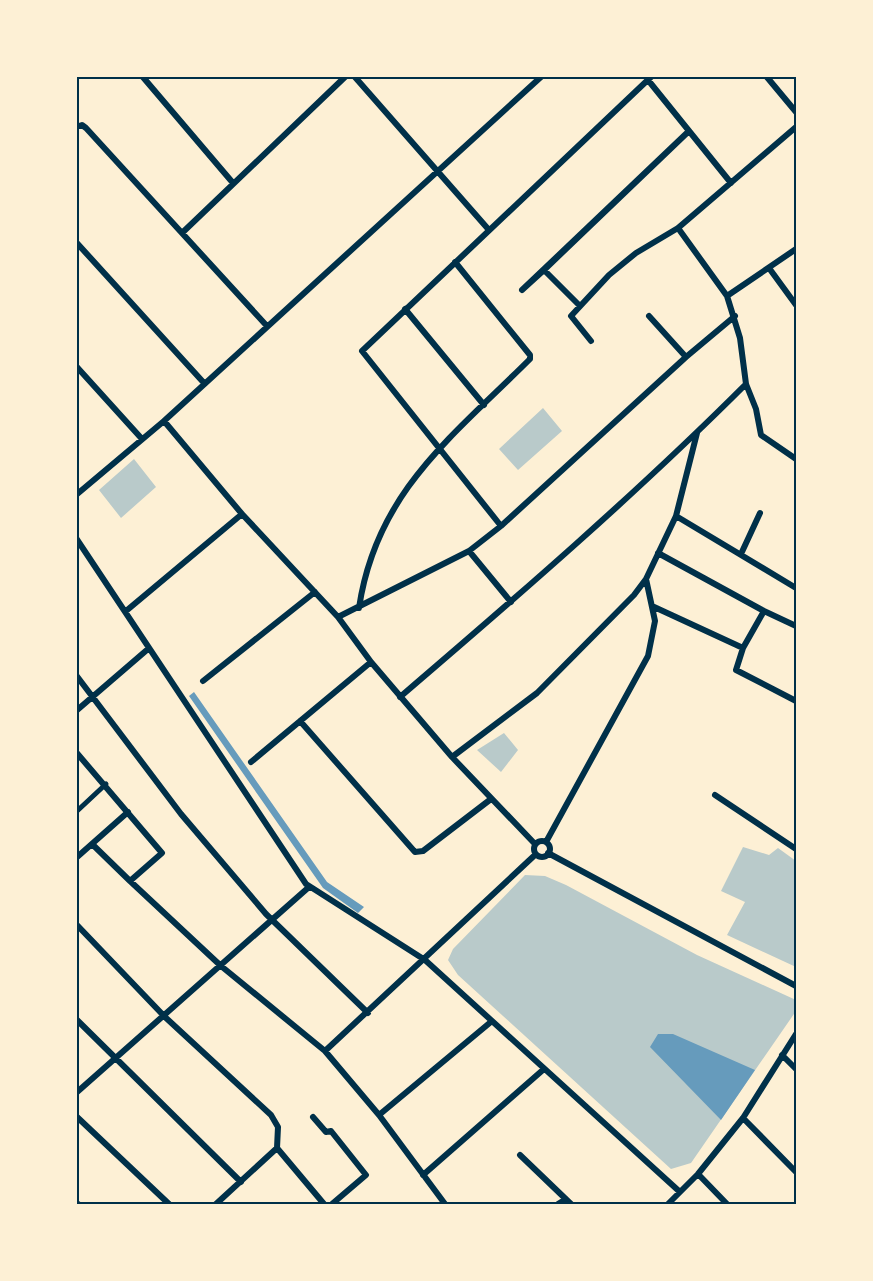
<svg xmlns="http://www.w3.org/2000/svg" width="873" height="1281" font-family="'PT Sans',sans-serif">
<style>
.green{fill:#b9caca}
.water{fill:#669bbc}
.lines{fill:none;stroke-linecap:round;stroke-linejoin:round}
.pedestrian{stroke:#003049;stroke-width:5}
.minor{stroke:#003049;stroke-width:6}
.neatline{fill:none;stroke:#003049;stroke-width:2}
</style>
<rect width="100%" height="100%" fill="#fdf0d5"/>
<path class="green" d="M 543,408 L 562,431 L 518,470 L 499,449 Z
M 134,459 L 156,487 L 121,518 L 99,490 Z
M 504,733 L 518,750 L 501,772 L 477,750 Z
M 743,847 L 769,855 L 778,848 L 796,861 L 796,967 L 727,935 L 745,902 L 721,891 Z
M 525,875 L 545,876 L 566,885 L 697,955 L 796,1000 L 796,1011 L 691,1163 L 671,1169 L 458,975 L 448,960 L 453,949 Z"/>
<path class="water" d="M 194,692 L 327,882 L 364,907 L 358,913 L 323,888 L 189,696 Z
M 658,1034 L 673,1034 L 755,1070 L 721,1120 L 650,1047 Z"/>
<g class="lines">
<path class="pedestrian" d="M 76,812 L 106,784"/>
<path class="minor" d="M 142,76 L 233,183
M 354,76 L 489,230
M 766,76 L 796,112
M 648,80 L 731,183
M 76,127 L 82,125 L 86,128 L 266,325
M 689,131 L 544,270 L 522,290 Z
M 678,228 L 727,296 L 740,338 L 746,384 L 756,409 L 761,435 L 796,459
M 182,233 L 346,76
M 76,242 L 204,383
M 769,268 L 796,305
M 544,270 L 579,305
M 727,296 L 796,249
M 405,309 L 484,405
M 649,316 L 686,357
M 591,341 L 571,316 L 609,275 L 636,253 L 678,228 L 796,127
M 76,366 L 142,439
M 164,421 L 242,514 L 338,617 L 371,662 L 452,757 L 535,844
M 76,495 L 164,421 L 542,76
M 676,516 L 796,588
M 501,526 L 362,351 L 652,76
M 76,538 L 306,884 L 425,960 L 680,1192
M 469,551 L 511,602
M 658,553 L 764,611 L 796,626
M 741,554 L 760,513
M 652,606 L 743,648
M 359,608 C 376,492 453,436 530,359 L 530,355 L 455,262
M 126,611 L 242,514
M 764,611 L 743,648 L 736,670 L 796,701
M 338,617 L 469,551 L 501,526 L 686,357 L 735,316
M 76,675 L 181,814 L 266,914 L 368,1013
M 203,681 L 315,592
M 400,697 C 518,596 636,494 746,384
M 76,711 L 148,649
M 300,721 L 415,852 L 423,851 L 491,799
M 76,752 L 162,853 L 130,881 L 221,966 L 325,1051 L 379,1115 L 445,1204
M 452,757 L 537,693 L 634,595 L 646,579
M 251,762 L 371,662
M 715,795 L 796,849
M534 849a8 8 0 1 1 16 0a8 8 0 1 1-16 0Z
M 546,842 L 648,656 L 655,621 L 646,579 L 676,516 L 697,433
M 92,844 L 130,881
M 548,853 L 796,986
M 76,858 L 128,812
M 76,924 L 165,1017 L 271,1115 L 278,1127 L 277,1148 L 324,1204
M 76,1019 L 241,1182
M 325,1051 L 536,854
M 782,1055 L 796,1069
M 76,1093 L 309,887
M 379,1115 L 492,1021
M 76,1116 L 169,1204
M 313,1117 L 326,1132 L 331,1131 L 366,1175 L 332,1204
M 743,1118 L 796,1172
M 520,1155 L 571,1204
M 698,1174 L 727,1204
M 423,1175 L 544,1069
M 76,1203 L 78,1204
M 216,1204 L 277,1148
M 558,1204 L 566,1199
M 668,1204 L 698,1174 L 743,1118 L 796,1034"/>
</g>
<rect width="873" height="1281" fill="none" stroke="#fdf0d5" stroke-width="156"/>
<rect x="78" y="78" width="717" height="1125" class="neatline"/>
</svg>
